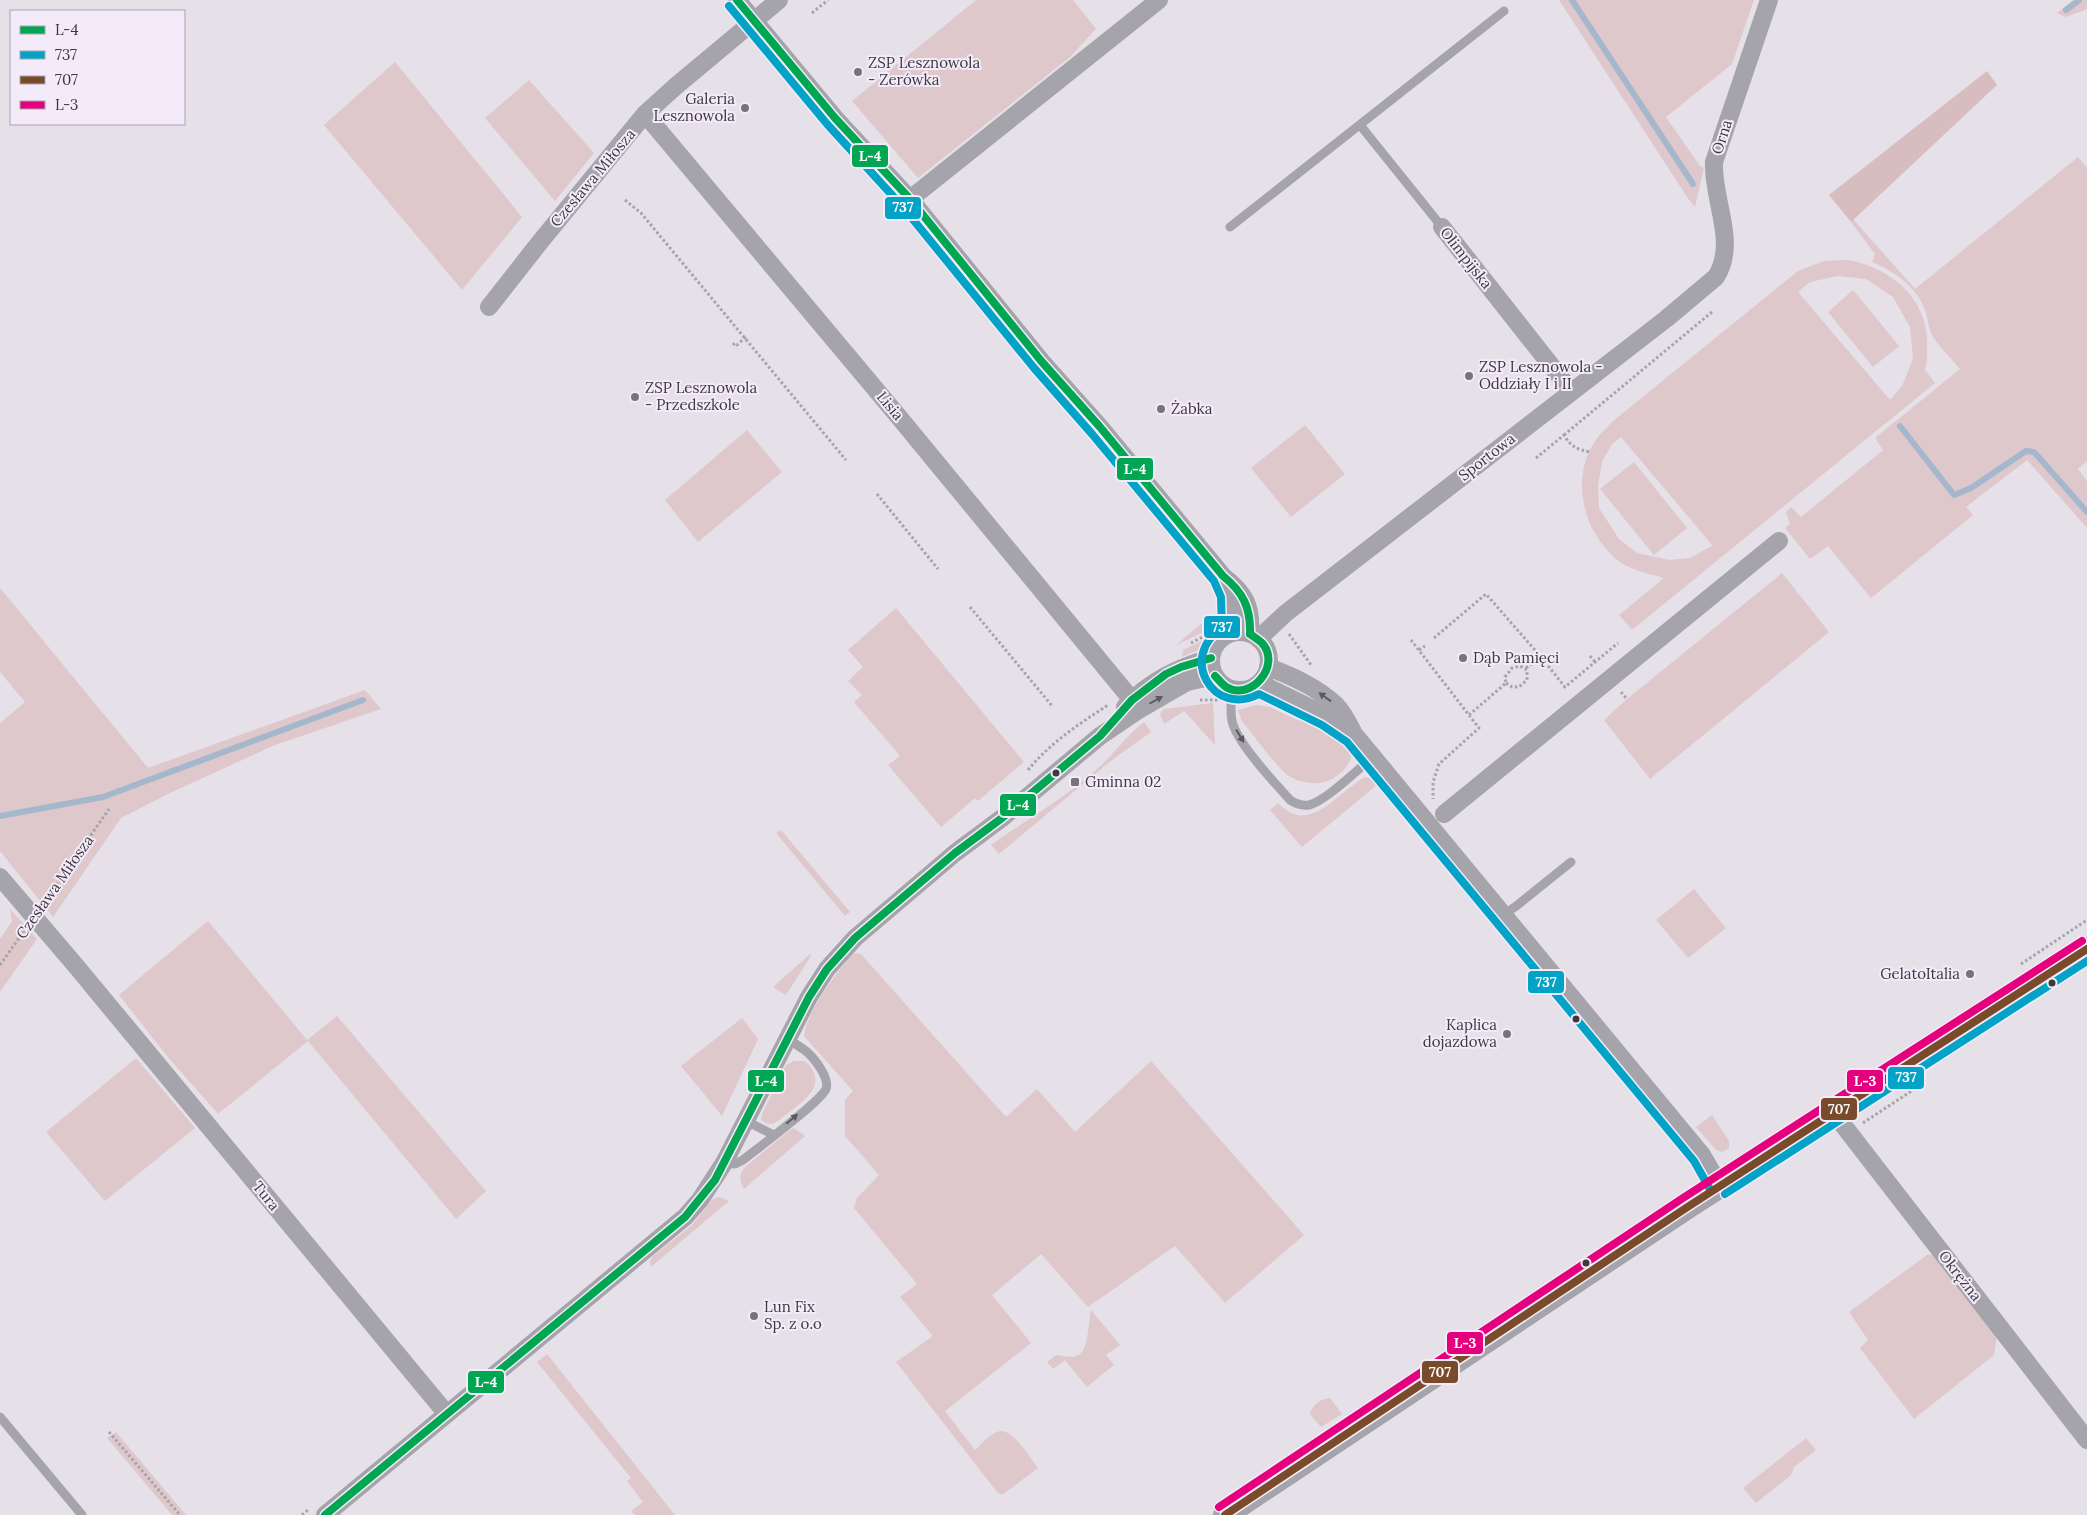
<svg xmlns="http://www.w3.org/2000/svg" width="2087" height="1515" font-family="Lora,serif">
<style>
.green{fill:#dec8cb;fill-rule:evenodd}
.forest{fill:#d8bdc0}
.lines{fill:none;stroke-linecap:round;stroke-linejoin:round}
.stream{stroke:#a4b7cd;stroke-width:6}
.path{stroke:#a5a4a8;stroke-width:3;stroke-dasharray:2.5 2.5;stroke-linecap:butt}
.service{stroke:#a5a4aa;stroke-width:9}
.minor{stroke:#a5a4aa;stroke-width:18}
.secondary{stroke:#a5a4aa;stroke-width:24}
.bus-1-casing{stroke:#f4ebfa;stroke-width:11}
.bus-2-casing{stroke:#f4ebfa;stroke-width:11}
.bus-3-casing{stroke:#f4ebfa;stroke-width:11}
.bus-4-casing{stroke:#f4ebfa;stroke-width:11}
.bus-1{stroke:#00a651;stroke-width:8}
.bus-2{stroke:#03a3c7;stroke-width:8}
.bus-3{stroke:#7a4b2a;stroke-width:8}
.bus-4{stroke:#e5007d;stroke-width:8}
.oneway{fill:#5c595f}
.poi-dot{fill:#78737a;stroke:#f4ebfa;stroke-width:2}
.bus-dot{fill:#3d393f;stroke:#f4ebfa;stroke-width:2}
.labels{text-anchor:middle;stroke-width:4;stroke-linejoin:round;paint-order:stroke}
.poi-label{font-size:15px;fill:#3d393f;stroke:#f4ebfa;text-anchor:start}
.street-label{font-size:15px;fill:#3d393f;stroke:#f4ebfa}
.line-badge{stroke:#f4ebfa;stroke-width:2}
.badge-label{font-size:14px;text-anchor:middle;font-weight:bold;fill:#fff}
</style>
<rect width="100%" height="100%" fill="#e6e0e8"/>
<path class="green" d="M 976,0 L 1073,0 L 1096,29 L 1070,57 L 918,178 L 852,101 Z
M 1559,0 L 1754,0 L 1732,64 L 1666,117 L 1700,166 L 1704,168 L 1695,207 L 1689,200 Z
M 2074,0 L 2087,0 L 2087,9 L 2066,17 L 2057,13 Z
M 395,62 L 522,217 L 462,290 L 324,125 Z
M 529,80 L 594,153 L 555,201 L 485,118 Z
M 2078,157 L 2087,168 L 2087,461 L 2078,469 L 2087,481 L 2087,528 L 2027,460 L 1966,507 L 1973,515 L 1871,598 L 1828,546 L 1810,559 L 1785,528 L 1790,524 L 1786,512 L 1791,507 L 1801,517 L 1883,450 L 1875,438 L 1960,369 C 1952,359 1936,344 1931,333 C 1928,326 1928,317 1925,310 C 1916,286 1895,272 1872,262 L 1875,254 L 1851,222 L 1853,219 L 1915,289 Z
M 1847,260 C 1889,267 1927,297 1927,342 C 1927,352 1928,361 1925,370 L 1935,383 L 1632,630 L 1619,615 L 1664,578 C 1650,574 1636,571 1623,564 C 1611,557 1600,542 1593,530 C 1579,502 1577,468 1595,441 C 1600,434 1607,427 1613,421 L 1798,271 L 1824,261 ZM 1838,276 L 1866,279 L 1893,297 L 1910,327 L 1913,359 L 1902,386 L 1890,400 L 1798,292 L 1810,282 ZM 1621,437 L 1712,545 L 1712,546 L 1690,558 L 1669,560 L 1637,553 L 1619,539 L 1599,508 L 1598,485 L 1602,462 L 1612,444 Z
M 1853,290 L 1899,346 L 1873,367 L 1828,312 Z
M 1305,425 L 1345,474 L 1291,517 L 1251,468 Z
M 747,430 L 782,472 L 698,542 L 665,500 Z
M 1634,462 L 1687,528 L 1654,555 L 1600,489 Z
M 1782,573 L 1829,632 L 1650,779 L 1604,720 L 1627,699 Z
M 0,588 L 148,768 L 365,690 L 381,709 L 275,745 L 172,792 L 121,818 L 53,917 L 0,851 L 0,723 L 25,702 L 0,672 Z
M 896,608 L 1024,762 L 978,801 L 975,798 L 941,827 L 888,765 L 900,756 L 854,702 L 862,695 L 848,681 L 863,667 L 848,650 Z
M 1213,614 L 1213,625 L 1210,629 L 1176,645 Z
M 1212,636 L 1201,649 L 1182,657 L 1183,650 Z
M 1213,703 L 1215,745 L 1184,711 L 1164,724 L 1160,714 L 1164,709 Z
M 1257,705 L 1270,707 L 1297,720 L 1303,712 C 1317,720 1338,728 1348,741 C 1362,759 1336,782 1319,783 C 1309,784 1297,781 1289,776 C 1279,770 1251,732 1242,721 L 1238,710 Z
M 1144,722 L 1151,732 L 1112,760 L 999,854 L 991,845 C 1026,820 1063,799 1095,771 C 1113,756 1125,736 1144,722 Z
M 1365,777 L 1373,779 L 1378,784 L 1302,847 L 1270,810 L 1278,803 C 1310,837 1337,792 1365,777 Z
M 781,830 L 850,912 L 845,916 L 776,833 Z
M 1694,889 L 1726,928 L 1688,958 L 1656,920 Z
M 10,909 L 37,939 L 0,992 L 0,939 L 12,921 Z
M 208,921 L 307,1040 L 337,1016 L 486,1191 L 456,1219 L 308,1041 L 218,1114 L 167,1056 L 119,995 Z
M 854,953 L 861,954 L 1006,1117 L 1037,1089 L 1075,1132 L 1151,1061 L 1304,1235 L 1225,1303 L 1175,1246 L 1088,1307 L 1041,1254 L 992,1295 L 1031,1343 L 945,1411 L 975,1450 C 982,1444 990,1433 1000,1431 C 1013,1429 1030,1458 1038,1468 L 1002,1495 L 997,1492 L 896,1362 L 933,1336 L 900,1297 L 917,1284 L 854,1208 L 857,1198 L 879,1175 L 845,1136 L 845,1100 L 853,1091 L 804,1036 C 808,1009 836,973 854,953 Z
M 810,954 L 811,956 L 786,995 L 773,987 Z
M 742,1018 L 758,1039 L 722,1116 L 681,1066 Z
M 136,1058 L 195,1128 L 105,1201 L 46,1132 Z
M 794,1061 L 805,1061 C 833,1087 798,1104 778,1121 C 772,1125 768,1125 761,1120 L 762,1114 L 786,1065 Z
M 1712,1115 L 1729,1141 L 1729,1148 L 1722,1152 L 1716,1150 L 1696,1127 Z
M 794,1128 L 805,1136 L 744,1189 C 739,1180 739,1175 745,1167 L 790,1130 Z
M 719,1197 L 729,1201 L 651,1267 L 650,1262 L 652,1257 L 692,1225 L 713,1199 Z
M 1934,1254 L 1997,1336 L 1994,1355 L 1914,1419 L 1860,1348 L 1868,1340 L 1849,1312 L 1927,1255 Z
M 1091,1310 L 1120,1345 L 1106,1355 L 1114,1365 L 1087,1387 L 1065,1360 L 1053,1369 L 1047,1362 L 1056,1355 C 1063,1356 1074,1359 1080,1354 C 1088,1349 1089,1320 1091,1310 Z
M 547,1354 L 675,1515 L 635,1515 L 631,1511 L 643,1502 L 627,1481 L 631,1478 L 537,1362 Z
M 1330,1398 L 1342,1414 L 1321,1427 L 1310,1414 C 1313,1404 1321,1399 1330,1398 Z
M 116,1432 L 186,1515 L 172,1515 L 107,1438 Z
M 1806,1438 L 1816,1450 L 1794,1467 L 1791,1475 L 1756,1503 L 1743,1488 Z"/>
<path class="forest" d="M 1987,71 L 1997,85 L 1851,222 L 1829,195 Z"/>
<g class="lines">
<path class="stream" d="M 1572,0 L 1693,184
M 2066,10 L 2079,0
M 1900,426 L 1954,495 L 1971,488 L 2026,451 L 2034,452 L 2087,512
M 0,816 L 103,797 L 363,700"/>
<path class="path" d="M 812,13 L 828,0
M 625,200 L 641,213 L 846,460
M 733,345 L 735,343 L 737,345 L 746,337
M 1564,435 L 1712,312
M 1536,458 L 1564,435 C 1570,446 1578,450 1590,452
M 877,494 L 938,569
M 970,607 L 1053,707
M 1289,634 L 1311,665
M 1434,638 L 1486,594 L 1541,657
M 1411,640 L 1479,728 L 1439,764 L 1433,782 L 1433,799
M 1191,643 L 1214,631
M 1419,650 L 1425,646
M 1590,656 L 1596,663
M 1526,668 L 1541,657 L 1565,687 L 1618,643
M 1621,692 L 1627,699
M 1200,700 L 1218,700
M 1469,715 L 1506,683 L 1505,677 L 1512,668 L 1520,666 L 1527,670 L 1527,680 L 1519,687 L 1512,687 L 1506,683
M 1028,770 C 1050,743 1079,724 1108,705
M 45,901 L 109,809
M 2021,964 L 2087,920
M 0,965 L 24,931
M 1863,1123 L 1925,1082
M 109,1432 L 180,1515
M 302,1515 L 308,1510"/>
<path class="service" d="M 1360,125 L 1442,227
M 1230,227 L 1504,11
M 1232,689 C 1231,700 1230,711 1232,721 C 1237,743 1274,782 1290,800 C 1296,804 1301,806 1309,805 C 1326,801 1358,769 1373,757
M 1502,915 L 1515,907 L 1571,862
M 746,1121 L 774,1135
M 724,1163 L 735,1164 L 743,1160 C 758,1148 820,1102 826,1089 C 830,1078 814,1058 807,1052 C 801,1047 794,1043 787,1039
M 0,1417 L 82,1515"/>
<path class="minor" d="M 737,0 L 835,118 L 910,199 L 1042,362 L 1100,427 L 1223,576 C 1245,593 1252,606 1250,634
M 645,114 L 898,416 L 1132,700
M 910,199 L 1159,0
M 1442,227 L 1572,392
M 489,307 L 540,242 L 645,114 L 676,86 L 779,0
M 1224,578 L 1231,595 L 1232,633
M1211 661a29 29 0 1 1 58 0a29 29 0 1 1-58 0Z
M 1258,639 L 1286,613 L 1666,319 L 1716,277 C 1738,242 1712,200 1714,162 L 1769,0
M 1268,667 C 1292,676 1317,687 1336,705 C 1344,713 1349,724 1354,734 L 1702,1155 L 1720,1186
M 1259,683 L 1327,716 L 1350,731
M 1125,707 C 1150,681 1177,668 1211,658
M 1444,814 L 1779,541
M 0,877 L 76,966 L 446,1413
M 1833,1112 L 2087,1440
M 325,1515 L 685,1217 L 700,1200 L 724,1163 L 809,997 L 827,969 L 855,938 L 955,853 L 1002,818 L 1100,736 L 1137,711 L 1187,682 L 1215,676"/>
<path class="secondary" d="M 1225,1515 L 1689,1206 L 2087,949"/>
<defs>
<path id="bus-1" d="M 737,0 L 835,118 L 910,199 L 1042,362 L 1100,427 L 1223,576 C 1243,592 1251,608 1250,634
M 1215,676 C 1218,679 1222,684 1226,687 C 1251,702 1282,665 1262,643 C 1259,640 1254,637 1250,634
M 325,1515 L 685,1217 L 715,1180 L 809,997 L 827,969 L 855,938 L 955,853 L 1002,818 L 1100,736 L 1132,700 L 1166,674 L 1181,667 L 1211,658"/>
<path id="bus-2" d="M 729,6 L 827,124 L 902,206 L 1034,368 L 1092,434 L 1214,581 L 1221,597 L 1222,628 C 1178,657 1213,718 1259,694 L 1322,725 L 1347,742 L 1694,1161 L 1711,1191
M 1725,1194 L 2087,961"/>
<path id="bus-3" d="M 1225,1515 L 1689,1206 L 2087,949"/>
<path id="bus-4" d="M 1219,1507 L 1683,1198 L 2082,941"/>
</defs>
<use href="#bus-1" class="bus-1-casing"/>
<use href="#bus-2" class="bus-2-casing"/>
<use href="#bus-3" class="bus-3-casing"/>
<use href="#bus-4" class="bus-4-casing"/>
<use href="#bus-1" class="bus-1"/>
<use href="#bus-2" class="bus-2"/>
<use href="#bus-3" class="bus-3"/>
<use href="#bus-4" class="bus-4"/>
</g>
<defs><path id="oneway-solid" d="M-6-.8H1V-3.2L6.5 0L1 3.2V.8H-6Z" transform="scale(1.25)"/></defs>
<g class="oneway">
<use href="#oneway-solid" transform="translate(1325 697) rotate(-144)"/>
<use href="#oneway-solid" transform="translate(1156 700) rotate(-30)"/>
<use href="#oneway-solid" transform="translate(1240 736) rotate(59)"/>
<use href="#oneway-solid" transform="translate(792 1119) rotate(-40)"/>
</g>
<g class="poi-dot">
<circle cx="858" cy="72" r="5"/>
<circle cx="745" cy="108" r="5"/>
<circle cx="1469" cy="376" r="5"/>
<circle cx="635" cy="397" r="5"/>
<circle cx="1161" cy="409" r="5"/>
<circle cx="1463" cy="658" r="5"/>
<rect x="1070" y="777" width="10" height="10" rx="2.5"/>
<circle cx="1970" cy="974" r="5"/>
<circle cx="1507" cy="1034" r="5"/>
<circle cx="754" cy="1316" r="5"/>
</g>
<g class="bus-dot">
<circle cx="1056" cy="773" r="4.5"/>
<circle cx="2052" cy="983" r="4.5"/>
<circle cx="1576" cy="1019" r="4.5"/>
<circle cx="1586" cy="1263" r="4.5"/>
</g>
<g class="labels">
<g class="poi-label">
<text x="868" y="68">ZSP Lesznowola<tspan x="868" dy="17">- Zerówka</tspan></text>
<text x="735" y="104" text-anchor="end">Galeria<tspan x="735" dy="17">Lesznowola</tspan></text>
<text x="1479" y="372">ZSP Lesznowola -<tspan x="1479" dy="17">Oddziały I i II</tspan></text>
<text x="645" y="393">ZSP Lesznowola<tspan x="645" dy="17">- Przedszkole</tspan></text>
<text x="1171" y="414">Żabka</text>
<text x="1473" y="663">Dąb Pamięci</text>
<text x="1085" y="787">Gminna 02</text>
<text x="1960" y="979" text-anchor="end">GelatoItalia</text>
<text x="1497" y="1030" text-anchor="end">Kaplica<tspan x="1497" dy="17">dojazdowa</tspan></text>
<text x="764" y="1312">Lun Fix<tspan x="764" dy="17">Sp. z o.o</tspan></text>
</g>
<g class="street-label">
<text transform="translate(1722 137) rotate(-72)" y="5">Orna</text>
<text transform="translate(593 178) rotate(-50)" y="5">Czesława Miłosza</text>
<text transform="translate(1466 258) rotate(52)" y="5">Olimpijska</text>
<text transform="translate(890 406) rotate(50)" y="5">Lisia</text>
<text transform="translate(1487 457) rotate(-38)" y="5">Sportowa</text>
<text transform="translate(55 887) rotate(-55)" y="5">Czesława Miłosza</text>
<text transform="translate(266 1196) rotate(51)" y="5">Tura</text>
<text transform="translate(1960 1276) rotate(52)" y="5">Okrężna</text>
</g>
</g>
<g class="line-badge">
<rect x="851" y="144" width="38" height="24" rx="5" fill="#00a651"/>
<rect x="884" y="196" width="38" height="24" rx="5" fill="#03a3c7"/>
<rect x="1116" y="457" width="38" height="24" rx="5" fill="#00a651"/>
<rect x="1203" y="615" width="38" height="24" rx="5" fill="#03a3c7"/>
<rect x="999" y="793" width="38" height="24" rx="5" fill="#00a651"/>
<rect x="1527" y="970" width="38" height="24" rx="5" fill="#03a3c7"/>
<rect x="1887" y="1066" width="38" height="24" rx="5" fill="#03a3c7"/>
<rect x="1846" y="1069" width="38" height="24" rx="5" fill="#e5007d"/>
<rect x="747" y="1069" width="38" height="24" rx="5" fill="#00a651"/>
<rect x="1820" y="1097" width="38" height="24" rx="5" fill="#7a4b2a"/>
<rect x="1446" y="1331" width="38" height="24" rx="5" fill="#e5007d"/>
<rect x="1421" y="1360" width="38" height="24" rx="5" fill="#7a4b2a"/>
<rect x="467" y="1370" width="38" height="24" rx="5" fill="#00a651"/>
</g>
<g class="badge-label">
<text x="870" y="161">L-4</text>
<text x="903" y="212">737</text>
<text x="1135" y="474">L-4</text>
<text x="1222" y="632">737</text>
<text x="1018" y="810">L-4</text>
<text x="1546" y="987">737</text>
<text x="1906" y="1082">737</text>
<text x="1865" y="1086">L-3</text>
<text x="766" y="1086">L-4</text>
<text x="1839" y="1114">707</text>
<text x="1465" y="1348">L-3</text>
<text x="1440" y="1377">707</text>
<text x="486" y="1387">L-4</text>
</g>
<rect x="10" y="10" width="175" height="115" fill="#f4ebfa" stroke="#aba4af"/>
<rect x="20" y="26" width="25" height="8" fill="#00a651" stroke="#aba4af"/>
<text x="55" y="35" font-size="15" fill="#3d393f">L-4</text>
<rect x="20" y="51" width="25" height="8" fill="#03a3c7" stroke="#aba4af"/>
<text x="55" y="60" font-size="15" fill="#3d393f">737</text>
<rect x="20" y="76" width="25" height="8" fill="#7a4b2a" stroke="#aba4af"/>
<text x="55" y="85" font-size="15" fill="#3d393f">707</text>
<rect x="20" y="101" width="25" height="8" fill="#e5007d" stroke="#aba4af"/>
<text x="55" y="110" font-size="15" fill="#3d393f">L-3</text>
</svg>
